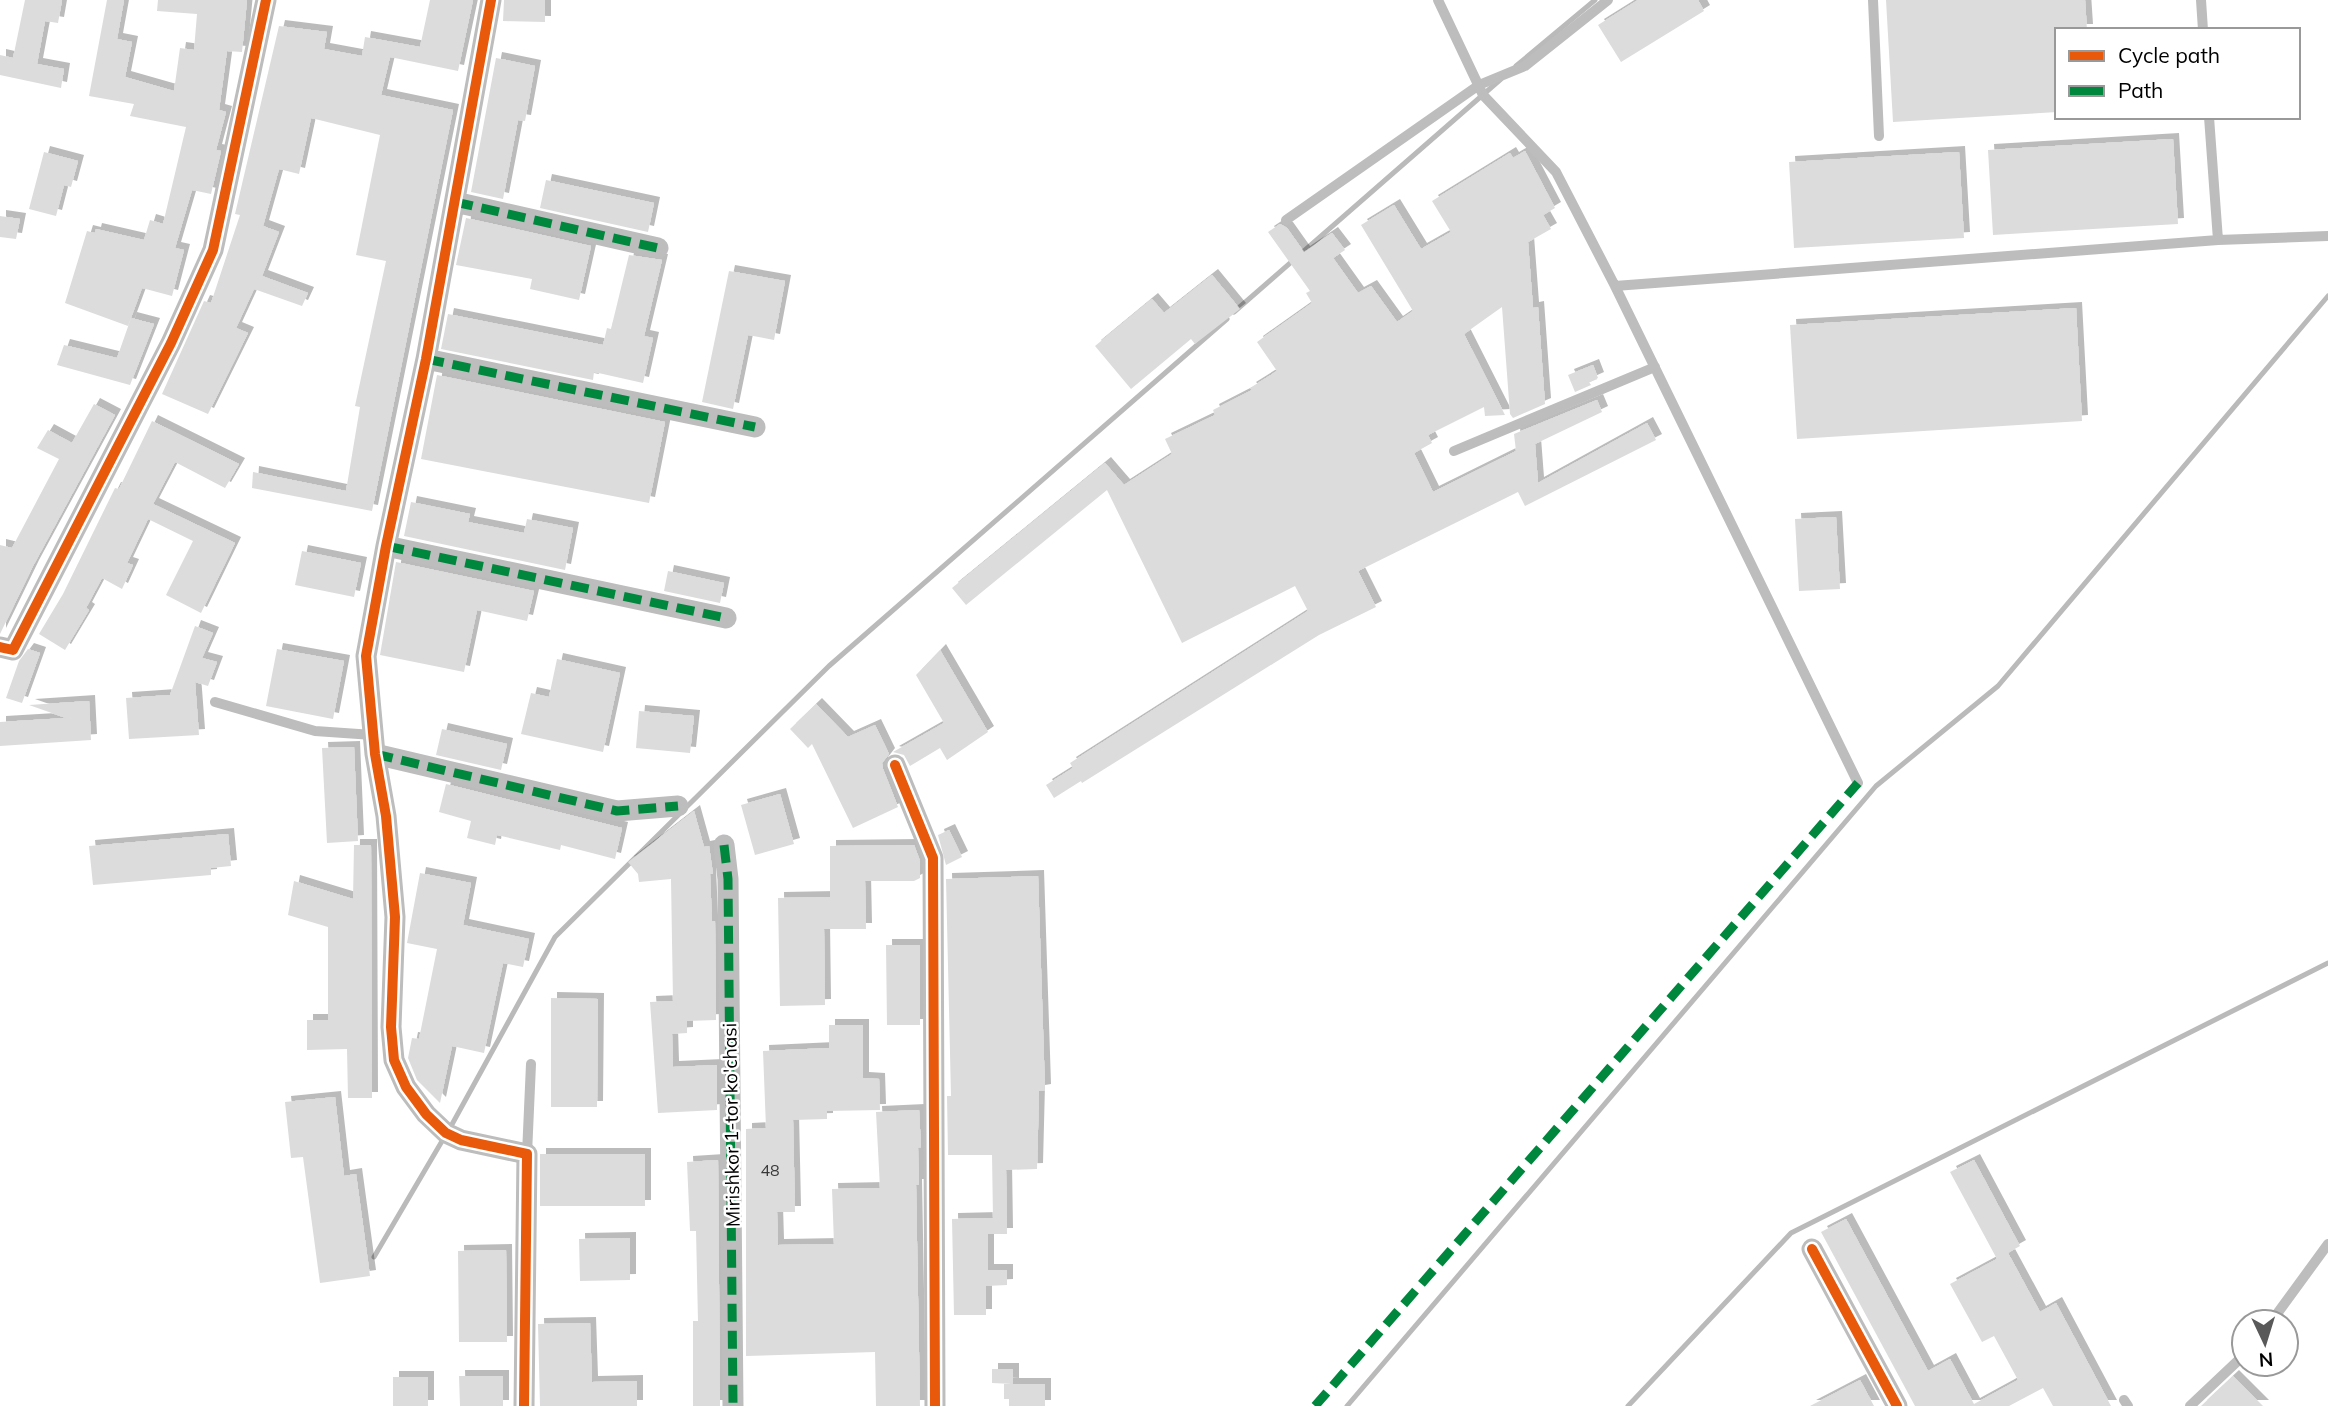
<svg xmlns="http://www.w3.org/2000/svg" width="2328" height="1406" font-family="Mulish,sans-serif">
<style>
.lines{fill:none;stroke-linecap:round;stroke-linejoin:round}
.stream{stroke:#bababa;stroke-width:5}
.building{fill:#dcdcdc;filter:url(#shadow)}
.lane{stroke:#bdbdbd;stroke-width:10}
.street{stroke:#bdbdbd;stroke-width:21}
.quiet{stroke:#00873e;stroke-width:9;stroke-dasharray:18 9;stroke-linecap:butt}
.cycleway-casing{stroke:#fff;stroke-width:15}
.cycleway{stroke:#e8590c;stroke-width:10}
.labels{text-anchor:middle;stroke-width:5;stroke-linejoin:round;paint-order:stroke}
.number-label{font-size:16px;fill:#373737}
.street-label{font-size:19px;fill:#000;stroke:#fff}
</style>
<defs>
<filter id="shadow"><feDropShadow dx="6" dy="-6" stdDeviation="0" flood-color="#0004"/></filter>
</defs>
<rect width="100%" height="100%" fill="#fff"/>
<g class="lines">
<path class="stream" d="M 1516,66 L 1595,0
M 1234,312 L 1501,79
M 450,1128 L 555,937 L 829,666 L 1227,319
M 374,1257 L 445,1136
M 1347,1406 L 1876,786 L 1998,686 L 2328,296
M 1628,1406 L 1791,1233 L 2328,963"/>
</g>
<path class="building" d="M 25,0 L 62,0 L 58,23 L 45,21 L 37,64 L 64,69 L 61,88 L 0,75 L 0,55 L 13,58 Z
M 107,0 L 124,0 L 117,39 L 132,42 L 125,77 L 174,91 L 180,48 L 194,50 L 197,14 L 157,11 L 158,0 L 247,0 L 242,52 L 227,51 L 219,110 L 226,112 L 216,150 L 221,151 L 211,194 L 192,190 L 175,248 L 184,250 L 172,296 L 142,288 L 128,326 L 65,303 L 87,231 L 95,233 L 96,229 L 144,240 L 150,220 L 163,224 L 186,127 L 130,116 L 134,104 L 89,96 Z
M 430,0 L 473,0 L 458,71 L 390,57 L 381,95 L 453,110 L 372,511 L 252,488 L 253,472 L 346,491 L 360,407 L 355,406 L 386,261 L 356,255 L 380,135 L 311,118 L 299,174 L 279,169 L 263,226 L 279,232 L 262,276 L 308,293 L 302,306 L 254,289 L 236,328 L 248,333 L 208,414 L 162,394 L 204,301 L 211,303 L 240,215 L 235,214 L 279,26 L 327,32 L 324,49 L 362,56 L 365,37 L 420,47 Z
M 504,0 L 545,0 L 545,22 L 503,21 Z
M 1638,0 L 1698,0 L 1704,11 L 1621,62 L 1598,25 Z
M 1886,0 L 2085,0 L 2087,30 L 2057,30 L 2057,112 L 1893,122 Z
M 496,58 L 535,66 L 525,121 L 518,120 L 503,199 L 471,192 Z
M 2173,139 L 2178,224 L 1993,235 L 1988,150 Z
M 1525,151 L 1555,208 L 1543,215 L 1551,229 L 1528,242 L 1533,308 L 1538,307 L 1545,404 L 1513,418 L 1510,414 L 1502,307 L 1464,334 L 1505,415 L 1485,416 L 1484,407 L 1428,435 L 1432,443 L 1414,453 L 1433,492 L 1516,451 L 1514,434 L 1597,400 L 1602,412 L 1535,444 L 1538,483 L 1647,423 L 1656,440 L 1525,506 L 1518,492 L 1358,571 L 1376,607 L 1319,635 L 1082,783 L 1081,781 L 1054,798 L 1046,785 L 1073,768 L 1070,763 L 1308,611 L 1295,586 L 1182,643 L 1107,490 L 966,605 L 952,588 L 1105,463 L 1124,485 L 1172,454 L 1165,439 L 1215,415 L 1213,410 L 1252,390 L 1250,388 L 1277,371 L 1257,342 L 1312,303 L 1306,293 L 1310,291 L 1268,232 L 1280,224 L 1287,228 L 1304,252 L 1332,233 L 1345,250 L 1333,258 L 1358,293 L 1371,286 L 1397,322 L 1413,311 L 1361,225 L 1394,205 L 1421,249 L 1451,232 L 1432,201 L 1510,153 L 1513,158 Z
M 44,152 L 78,161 L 71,187 L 64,185 L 56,216 L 29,209 Z
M 1959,152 L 1964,238 L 1794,248 L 1789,162 Z
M 546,180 L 654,203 L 648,232 L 540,208 Z
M 0,216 L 20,219 L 16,239 L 0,237 Z
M 466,218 L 591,246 L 579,300 L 530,289 L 532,279 L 456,265 Z
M 629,255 L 662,260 L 644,336 L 653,338 L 643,383 L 594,372 L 593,380 L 441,349 L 448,314 L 603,345 L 607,328 L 611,329 Z
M 729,271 L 785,281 L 774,340 L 748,335 L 733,409 L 702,402 Z
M 1212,275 L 1240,309 L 1195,344 L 1191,339 L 1131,389 L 1095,346 L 1152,299 L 1164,313 Z
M 2076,308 L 2082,421 L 1797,439 L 1790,325 Z
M 131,318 L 154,324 L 130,385 L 57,365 L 64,345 L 117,358 Z
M 1593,365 L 1598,378 L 1589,382 L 1591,385 L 1575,392 L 1568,375 Z
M 437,375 L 665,422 L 649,503 L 421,459 Z
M 94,404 L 115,415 L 33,566 L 0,634 L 0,545 L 12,548 L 59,459 L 37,448 L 48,430 L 72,443 Z
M 152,421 L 239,464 L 225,488 L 175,462 L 153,504 L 235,543 L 201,613 L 166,595 L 193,541 L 148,519 L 127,563 L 133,565 L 122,589 L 102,578 L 86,608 L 89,610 L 65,650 L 39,634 L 63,594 L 115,488 L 119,489 Z
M 411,502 L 470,514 L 468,522 L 524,533 L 527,519 L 573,528 L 565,570 L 404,536 Z
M 1836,517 L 1840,589 L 1799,591 L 1795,519 Z
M 302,551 L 361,563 L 354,597 L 295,585 Z
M 396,562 L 534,591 L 527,621 L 477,610 L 464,672 L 380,655 Z
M 668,571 L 724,583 L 720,603 L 664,591 Z
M 195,626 L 213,633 L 202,658 L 217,662 L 208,686 L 195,682 L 199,735 L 129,739 L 126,698 L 170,695 Z
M 28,649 L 40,653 L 22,703 L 6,698 L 19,661 Z
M 277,649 L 344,661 L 333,719 L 266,706 Z
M 940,650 L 988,732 L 947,760 L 940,748 L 910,766 L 904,755 L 893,752 L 944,723 L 916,675 Z
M 557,659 L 620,673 L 603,752 L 521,734 L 531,693 L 549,697 Z
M 89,701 L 91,740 L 0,746 L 0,722 L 66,718 L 29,705 Z
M 816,704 L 848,737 L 875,725 L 889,754 L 882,763 L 883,769 L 898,807 L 853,828 L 812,744 L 808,748 L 790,729 Z
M 639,711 L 694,716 L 690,753 L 636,748 Z
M 442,729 L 507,744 L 501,770 L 436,755 Z
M 354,747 L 358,841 L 327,843 L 322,748 Z
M 446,784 L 622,828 L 615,859 L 561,845 L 560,850 L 497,835 L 495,845 L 467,838 L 471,821 L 439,812 Z
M 780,794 L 794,844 L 755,855 L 741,805 Z
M 694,811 L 704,847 L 709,846 L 713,874 L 710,874 L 712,921 L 715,921 L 716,1020 L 687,1021 L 687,1033 L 672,1034 L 673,1067 L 717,1065 L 717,1110 L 658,1113 L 650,1002 L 673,1001 L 671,879 L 639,882 L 638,874 L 628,862 Z
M 949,830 L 962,857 L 946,865 L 938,835 Z
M 228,834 L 231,866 L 211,868 L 211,875 L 93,885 L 89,846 Z
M 354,845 L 371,845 L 372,1098 L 348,1098 L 347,1049 L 307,1050 L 307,1020 L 328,1020 L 328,927 L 288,915 L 294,881 L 353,899 Z
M 914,845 L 920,861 L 920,878 L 914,881 L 865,881 L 866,929 L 824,929 L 825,1005 L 780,1006 L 778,898 L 830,897 L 830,846 Z
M 420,873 L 471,883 L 463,925 L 529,939 L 523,967 L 503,963 L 484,1053 L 452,1046 L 440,1103 L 417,1080 L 408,1058 L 412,1038 L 419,1039 L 437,949 L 407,943 Z
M 1038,876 L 1045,1090 L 1039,1091 L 1037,1169 L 1006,1170 L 1007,1234 L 988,1234 L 988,1270 L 1007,1270 L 1007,1285 L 986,1286 L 986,1315 L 954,1315 L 952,1219 L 993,1218 L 992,1155 L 948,1155 L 947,1096 L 951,1096 L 946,879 Z
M 886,945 L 920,945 L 920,1025 L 887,1025 Z
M 551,998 L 598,999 L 597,1107 L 551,1107 Z
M 829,1025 L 863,1025 L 863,1078 L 879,1079 L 880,1110 L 827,1111 L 827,1119 L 793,1120 L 795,1212 L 777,1212 L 778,1245 L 834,1244 L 832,1189 L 880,1188 L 876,1112 L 919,1110 L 921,1147 L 918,1148 L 919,1185 L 916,1185 L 920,1406 L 876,1406 L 875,1352 L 746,1356 L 746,1129 L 766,1128 L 763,1051 L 829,1048 Z
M 335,1097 L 344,1176 L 356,1174 L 370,1276 L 320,1283 L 303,1157 L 291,1158 L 285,1102 Z
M 540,1154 L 645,1154 L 645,1206 L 540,1206 Z
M 718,1160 L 720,1406 L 693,1406 L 693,1321 L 698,1321 L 696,1231 L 690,1231 L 687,1162 Z
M 1974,1160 L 2020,1246 L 1997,1259 L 1950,1172 Z
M 1846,1219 L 1928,1371 L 1950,1359 L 1974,1404 L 2018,1380 L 1994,1336 L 1982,1342 L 1950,1284 L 2008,1253 L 2040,1312 L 2056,1303 L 2111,1406 L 2053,1406 L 2043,1388 L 2009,1406 L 1915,1406 L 1821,1232 Z
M 630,1238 L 630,1280 L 580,1281 L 579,1239 Z
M 506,1250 L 507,1342 L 459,1342 L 458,1251 Z
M 590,1323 L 592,1382 L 637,1381 L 637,1406 L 540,1406 L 538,1324 Z
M 992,1369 L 1013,1369 L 1013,1384 L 992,1383 Z
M 459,1376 L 503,1376 L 503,1406 L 460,1406 Z
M 2233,1376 L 2263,1406 L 2201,1406 Z
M 393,1377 L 428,1377 L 428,1406 L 393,1406 Z
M 1860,1380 L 1874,1406 L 1810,1406 Z
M 1004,1384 L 1045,1384 L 1045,1406 L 1009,1406 L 1009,1399 L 1004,1399 Z"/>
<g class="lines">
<path class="lane" d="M 1438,0 L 1483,95 L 1556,172 L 1615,286 L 1858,783
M 1873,0 L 1879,136
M 2201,0 L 2203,30
M 1286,220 L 1479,85 L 1525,66 L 1608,0
M 2218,240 L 2328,236
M 1615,286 L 2218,240 L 2209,117
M 1454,451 L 1655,367
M 215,702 L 315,731 L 373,735
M 527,1154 L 531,1064
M 2271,1322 L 2328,1244
M 2124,1400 L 2128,1406
M 2190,1406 L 2244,1355"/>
<path class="street" d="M 491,0 L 426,359 L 386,546 L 366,656 L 375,754 L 386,816 L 395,917 L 391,1027 L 394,1060 L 406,1087 L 426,1114 L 446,1133 L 461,1140 L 527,1154 L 524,1406
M 455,202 L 658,248
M 426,359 L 755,427
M 386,546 L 726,618
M 0,647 L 13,650 L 171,343 L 213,250 L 266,0
M 375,754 L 617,811 L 678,806
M 895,765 L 933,858 L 935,1406
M 724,845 L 728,879 L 733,1406
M 1812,1249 L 1897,1406"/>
<path class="quiet" d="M 455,202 L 658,248
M 426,359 L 755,427
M 386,546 L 726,618
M 375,754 L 617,811 L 678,806
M 724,845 L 728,879 L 733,1406
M 1315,1406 L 1858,783"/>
<defs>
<path id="cycleway" d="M 491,0 L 426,359 L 386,546 L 366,656 L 375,754 L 386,816 L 395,917 L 391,1027 L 394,1060 L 406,1087 L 426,1114 L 446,1133 L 461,1140 L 527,1154 L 524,1406
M 0,647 L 13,650 L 171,343 L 213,250 L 266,0
M 895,765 L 933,858 L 935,1406
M 1812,1249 L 1897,1406"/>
</defs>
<use href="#cycleway" class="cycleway-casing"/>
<use href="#cycleway" class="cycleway"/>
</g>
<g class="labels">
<g class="number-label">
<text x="770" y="1176">48</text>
</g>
<g class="street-label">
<text transform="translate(731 1125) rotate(-91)" y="7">Mirishkor 1-tor ko'chasi</text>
</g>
</g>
<rect x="2055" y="28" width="245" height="91" fill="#ffffff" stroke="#999999" stroke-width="2"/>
<rect x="2069" y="51" width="35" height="10" fill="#e8590c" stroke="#999999" stroke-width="2"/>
<text x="2118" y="63" font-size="21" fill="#000000">Cycle path</text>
<rect x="2069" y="86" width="35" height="10" fill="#00873e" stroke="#999999" stroke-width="2"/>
<text x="2118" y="98" font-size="21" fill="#000000">Path</text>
<g transform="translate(2265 1343) rotate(176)"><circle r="33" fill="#ffffff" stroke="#999999" stroke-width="2"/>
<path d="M0-5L12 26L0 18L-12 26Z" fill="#595959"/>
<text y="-10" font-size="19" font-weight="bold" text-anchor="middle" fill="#000000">N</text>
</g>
</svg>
